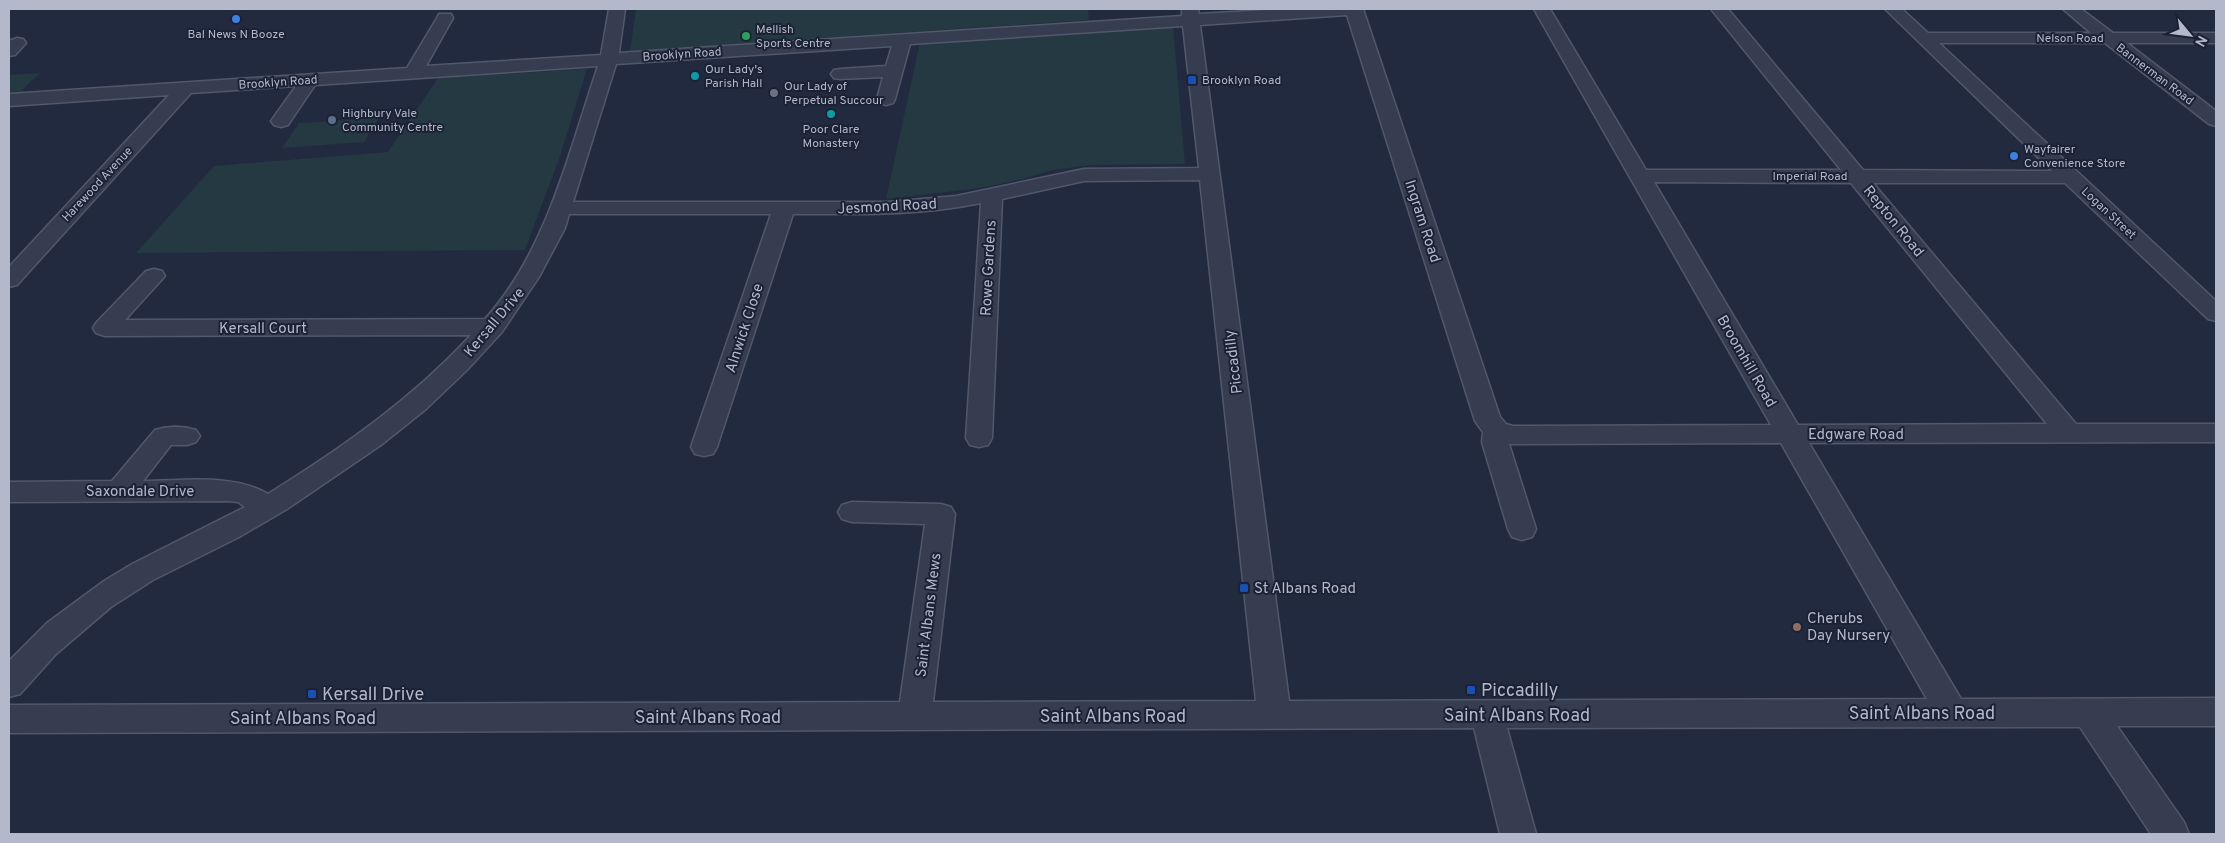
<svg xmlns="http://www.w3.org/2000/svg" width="2225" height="843" font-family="Overpass,sans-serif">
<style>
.green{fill:#243941}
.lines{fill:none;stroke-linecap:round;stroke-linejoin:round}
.minor-casing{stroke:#52586b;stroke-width:3}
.minor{fill:#373d50;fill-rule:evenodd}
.shop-dot{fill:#3f7fe0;stroke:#1c2235;stroke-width:2}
.leisure-dot{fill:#2e9e5b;stroke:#1c2235;stroke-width:2}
.culture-dot{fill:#0f9aa8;stroke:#1c2235;stroke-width:2}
.transit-dot{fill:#1a4fb4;stroke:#1c2235;stroke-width:2}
.worship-dot{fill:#6b7280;stroke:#1c2235;stroke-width:2}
.service-dot{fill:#5c6f8a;stroke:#1c2235;stroke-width:2}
.education-dot{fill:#8d6e63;stroke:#1c2235;stroke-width:2}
.labels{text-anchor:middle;stroke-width:4;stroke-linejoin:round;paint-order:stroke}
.far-poi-label{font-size:12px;fill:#b3b8cb;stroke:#1c2235;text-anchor:start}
.far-street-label{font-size:12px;fill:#b3b8cb;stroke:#1c2235}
.street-label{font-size:15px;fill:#b3b8cb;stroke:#1c2235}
.poi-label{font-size:15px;fill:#b3b8cb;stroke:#1c2235;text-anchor:start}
.near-poi-label{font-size:18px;fill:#b3b8cb;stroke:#1c2235;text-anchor:start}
.near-street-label{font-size:18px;fill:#b3b8cb;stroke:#1c2235}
</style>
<rect width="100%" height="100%" fill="#222a40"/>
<path class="green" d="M 636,9 L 1088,9 L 1089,20 L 630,51 Z
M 1173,26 L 1185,164 L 1091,165 L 1053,170 L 1023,179 L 980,188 L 886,199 L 920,42 Z
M 587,69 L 559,159 L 525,250 L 136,253 L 214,166 L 388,152 L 438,78 Z
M 40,73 L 21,91 L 9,92 L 9,75 Z
M 379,118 L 364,142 L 282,148 L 299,123 Z"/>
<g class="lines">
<defs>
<path id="minor" d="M 609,9 L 625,9 L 619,53 L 1182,16 L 1182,9 L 1198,9 L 1199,14 L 1284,9 L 1363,9 L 1500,417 L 1506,424 L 1513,426 L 1771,425 L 1534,9 L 1550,9 L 1646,170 L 1841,170 L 1711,9 L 1728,9 L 1863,170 L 2052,171 L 1885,9 L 1902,9 L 1928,33 L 2091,33 L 2063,9 L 2081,9 L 2113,33 L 2216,33 L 2216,43 L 2127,43 L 2216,111 L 2216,126 L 2209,124 L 2105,43 L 1939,43 L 2216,301 L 2216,321 L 2208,319 L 2065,183 L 1873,183 L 2076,424 L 2216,424 L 2216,442 L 1809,443 L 1961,699 L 2216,698 L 2216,726 L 2117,726 L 2184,822 L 2189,834 L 2151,834 L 2080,727 L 1507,728 L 1536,834 L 1500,834 L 1474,728 L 9,733 L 9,705 L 900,702 L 925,524 L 852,522 L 842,519 L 838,512 L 842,505 L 852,502 L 941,504 L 951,507 L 955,514 L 933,702 L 1256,701 L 1200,180 L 1084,181 L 1002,199 L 992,438 L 988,445 L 979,447 L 970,445 L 966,438 L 981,203 C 919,216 856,214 793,214 L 717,447 L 713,454 L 704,456 L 695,454 L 691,447 L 771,214 L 569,214 L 565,228 L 539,277 L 502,332 L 467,370 L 426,409 L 381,445 L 287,509 L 239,537 L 153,580 L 111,607 L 56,654 L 20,694 L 9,697 L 9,661 L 47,623 L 104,581 L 132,564 L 245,507 L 238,502 L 226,501 L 9,502 L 9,482 L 112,481 L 155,430 C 168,426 183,426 196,430 L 200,436 L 196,442 L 187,445 L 171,445 L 143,481 C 183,481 232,473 268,494 C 342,448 412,399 471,335 L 105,336 L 96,333 L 93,328 L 96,323 L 146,271 L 154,269 L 162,271 L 165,276 L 125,320 L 485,319 C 547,251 569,151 598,66 L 315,85 L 288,125 L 281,127 L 274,125 L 271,121 L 296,86 L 191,93 L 17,285 L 9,287 L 9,267 L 169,95 L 9,106 L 9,94 L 407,68 L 437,18 L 439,14 L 451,14 L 453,18 L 426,66 L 601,55 ZM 1347,15 L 1475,421 L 1483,432 L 1482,442 L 1508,529 L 1512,537 L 1522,540 L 1532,537 L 1536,529 L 1509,444 L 1781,443 L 1927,699 L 1289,701 L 1200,25 ZM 1183,26 L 1199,168 L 1084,169 L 956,196 L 888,202 L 573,202 L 616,64 L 892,46 L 886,66 L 840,69 L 834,70 L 831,74 L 834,78 L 840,79 L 883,77 L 877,99 L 879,103 L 886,105 L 893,103 L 895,99 L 910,44 ZM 1654,182 L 1851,183 L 2047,424 L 1798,425 Z
M 17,38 L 23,39 L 26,43 L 15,55 L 9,56 L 9,41 Z"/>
</defs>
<use href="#minor" class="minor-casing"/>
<use href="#minor" class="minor"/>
</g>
<g class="shop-dot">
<circle cx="236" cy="19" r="5"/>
<circle cx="2014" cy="156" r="5"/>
</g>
<circle class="leisure-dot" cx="746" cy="36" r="5"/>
<g class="culture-dot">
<circle cx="695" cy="76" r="5"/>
<circle cx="831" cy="114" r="5"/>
</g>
<g class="transit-dot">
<rect x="1187" y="75" width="10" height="10" rx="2.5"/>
<rect x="1239" y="583" width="10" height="10" rx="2.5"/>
<rect x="1466" y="685" width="10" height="10" rx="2.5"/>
<rect x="307" y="689" width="10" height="10" rx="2.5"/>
</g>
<circle class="worship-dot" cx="774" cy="93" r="5"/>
<circle class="service-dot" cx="332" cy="120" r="5"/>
<circle class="education-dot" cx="1797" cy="627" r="5"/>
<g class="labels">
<g class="far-poi-label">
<text x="756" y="33">Mellish<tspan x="756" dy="14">Sports Centre</tspan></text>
<text x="236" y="38" text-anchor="middle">Bal News N Booze</text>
<text x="705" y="73">Our Lady's<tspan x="705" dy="14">Parish Hall</tspan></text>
<text x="1202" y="84">Brooklyn Road</text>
<text x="784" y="90">Our Lady of<tspan x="784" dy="14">Perpetual Succour</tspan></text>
<text x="342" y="117">Highbury Vale<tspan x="342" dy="14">Community Centre</tspan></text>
<text x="831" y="133" text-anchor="middle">Poor Clare<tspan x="831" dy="14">Monastery</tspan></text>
<text x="2024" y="153">Wayfairer<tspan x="2024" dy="14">Convenience Store</tspan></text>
</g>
<g class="far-street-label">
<text x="2070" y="42">Nelson Road</text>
<text transform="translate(682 54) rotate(-4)" y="4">Brooklyn Road</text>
<text transform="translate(2155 74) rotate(37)" y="4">Bannerman Road</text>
<text transform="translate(278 82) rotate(-4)" y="4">Brooklyn Road</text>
<text x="1810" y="180">Imperial Road</text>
<text transform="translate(97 184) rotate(-47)" y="4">Harewood Avenue</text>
<text transform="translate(2109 213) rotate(43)" y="4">Logan Street</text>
</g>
<g class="street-label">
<text transform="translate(887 206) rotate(-3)" y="5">Jesmond Road</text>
<text transform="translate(1423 221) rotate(72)" y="5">Ingram Road</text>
<text transform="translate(1894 221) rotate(51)" y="5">Repton Road</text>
<text transform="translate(988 268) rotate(-87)" y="5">Rowe Gardens</text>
<text transform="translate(494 322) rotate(-50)" y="5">Kersall Drive</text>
<text x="263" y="333">Kersall Court</text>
<text transform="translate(744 328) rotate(-72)" y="5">Alnwick Close</text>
<text transform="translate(1747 361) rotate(60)" y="5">Broomhill Road</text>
<text transform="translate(1233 362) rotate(-97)" y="5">Piccadilly</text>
<text x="1856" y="439">Edgware Road</text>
<text x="140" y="496">Saxondale Drive</text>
<text transform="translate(928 615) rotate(-83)" y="5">Saint Albans Mews</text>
</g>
<g class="poi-label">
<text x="1254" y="593">St Albans Road</text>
<text x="1807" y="623">Cherubs<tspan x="1807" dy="17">Day Nursery</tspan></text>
</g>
<g class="near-poi-label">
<text x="1481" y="696">Piccadilly</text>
<text x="322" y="700">Kersall Drive</text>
</g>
<g class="near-street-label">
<text x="1922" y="719">Saint Albans Road</text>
<text x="1517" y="721">Saint Albans Road</text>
<text x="1113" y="722">Saint Albans Road</text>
<text x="708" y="723">Saint Albans Road</text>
<text x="303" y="724">Saint Albans Road</text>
</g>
</g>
<rect width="2225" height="843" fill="none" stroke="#b3b8cb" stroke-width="20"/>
<g transform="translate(2190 35) rotate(119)" stroke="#1c2235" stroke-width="4" paint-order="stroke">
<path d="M0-4L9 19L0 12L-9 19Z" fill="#b3b8cb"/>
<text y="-8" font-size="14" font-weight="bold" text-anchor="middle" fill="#b3b8cb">N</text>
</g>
</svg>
